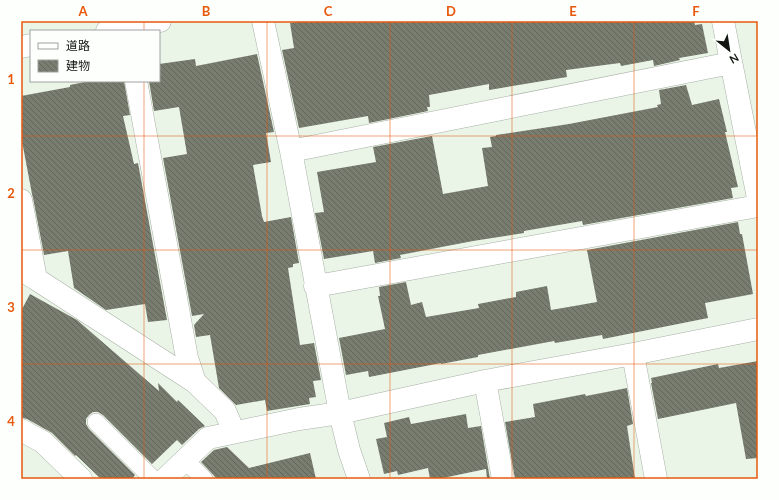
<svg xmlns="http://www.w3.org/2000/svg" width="779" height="500" font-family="Lato,'Noto Sans JP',sans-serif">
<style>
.building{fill:url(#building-back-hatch)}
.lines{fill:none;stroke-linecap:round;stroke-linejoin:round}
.service-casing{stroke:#a7b1a5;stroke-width:18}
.minor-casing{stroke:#a7b1a5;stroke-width:23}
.service{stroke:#fff;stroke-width:17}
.minor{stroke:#fff;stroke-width:22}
.grid{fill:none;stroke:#e8590c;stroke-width:1;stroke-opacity:0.55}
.neatline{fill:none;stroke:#e8590c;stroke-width:1.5}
.grid-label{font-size:13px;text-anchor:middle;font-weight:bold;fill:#e8590c}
</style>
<defs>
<pattern id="building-back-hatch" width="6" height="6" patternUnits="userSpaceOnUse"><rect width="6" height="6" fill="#797d70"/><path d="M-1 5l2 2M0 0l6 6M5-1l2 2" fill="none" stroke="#62655b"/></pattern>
</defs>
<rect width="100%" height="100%" fill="#eaf5e8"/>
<path class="building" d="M 305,21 L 694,21 L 695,25 L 702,24 L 708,53 L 679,58 L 680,60 L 654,66 L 653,60 L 621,66 L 620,63 L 566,70 L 567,77 L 489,90 L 489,84 L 429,95 L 430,107 L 427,107 L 428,111 L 369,123 L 368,116 L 299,128 L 282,50 L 294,48 L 290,23 Z
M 257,54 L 274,132 L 266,133 L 271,162 L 253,165 L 262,216 L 264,222 L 291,217 L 299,263 L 293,264 L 293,267 L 288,268 L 300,345 L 314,343 L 321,380 L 313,381 L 316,397 L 309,398 L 310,404 L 267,411 L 265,400 L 236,405 L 219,388 L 210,335 L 196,337 L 194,325 L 204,314 L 192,316 L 163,158 L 187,154 L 179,107 L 154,111 L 149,81 L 159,81 L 159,64 L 195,59 L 196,66 Z
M 90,81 L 124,81 L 130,115 L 123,116 L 134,164 L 138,163 L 167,320 L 148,322 L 145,304 L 106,310 L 74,288 L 68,251 L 44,255 L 33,198 L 32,194 L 21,136 L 21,96 L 70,87 L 70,85 Z
M 686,85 L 692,105 L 719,99 L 727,132 L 725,132 L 738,187 L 731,188 L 733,198 L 583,225 L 582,221 L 524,231 L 524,233 L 473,241 L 400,255 L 401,258 L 375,263 L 373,251 L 324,259 L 315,213 L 324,212 L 317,172 L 376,162 L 373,147 L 432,136 L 443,194 L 488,186 L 482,148 L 492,147 L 490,137 L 496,136 L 496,135 L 569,124 L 658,107 L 657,105 L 661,104 L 659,90 Z
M 738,222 L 740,234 L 742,234 L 753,294 L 705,303 L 708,318 L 603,339 L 602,335 L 555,343 L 554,341 L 478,355 L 478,357 L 441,364 L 441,363 L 369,377 L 368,371 L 346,375 L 339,338 L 385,329 L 378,296 L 380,296 L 379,287 L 406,282 L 411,305 L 422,302 L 426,317 L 479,308 L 478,304 L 516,297 L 516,292 L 547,286 L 551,310 L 597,302 L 587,250 Z
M 30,294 L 77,320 L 159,391 L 158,383 L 177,402 L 178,400 L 205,426 L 199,429 L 182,445 L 177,440 L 152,464 L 103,415 L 98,412 L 93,412 L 89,415 L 86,419 L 86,424 L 89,429 L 135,475 L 132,479 L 101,479 L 76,455 L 75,456 L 52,433 L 27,419 L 23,418 L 21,416 L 21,311 Z
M 758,361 L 758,458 L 746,459 L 736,403 L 658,419 L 651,383 L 652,383 L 651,378 L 718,364 L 719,368 Z
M 627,388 L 633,424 L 627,426 L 635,479 L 515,479 L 505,422 L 535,417 L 533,404 L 585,394 L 586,396 Z
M 466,414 L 468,428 L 481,426 L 490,479 L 487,479 L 486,469 L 438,479 L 430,479 L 428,468 L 398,475 L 397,471 L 384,474 L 376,439 L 387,437 L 384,423 L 409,417 L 411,424 Z
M 227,447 L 249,468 L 310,453 L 316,479 L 217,479 L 201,462 L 214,450 Z"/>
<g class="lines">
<defs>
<path id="service" d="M 96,422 L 153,479
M 185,460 L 204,479"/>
<path id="minor" d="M 263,21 L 291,151 L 340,413 L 349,450 L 359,479
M 723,21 L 758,198
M 107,31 L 160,21
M 21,47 L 31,45
M 136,81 L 187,358 L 195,382
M 291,151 L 731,63
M 21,200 L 36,279
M 21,270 L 36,279 L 195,382 L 225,411 L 234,432
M 315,286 L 333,283 L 758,206
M 633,354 L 656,479
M 485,381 L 503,479
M 21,430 L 43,442 L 81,479
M 165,479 L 208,438 L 299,419 L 340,413 L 485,381 L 633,354 L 758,329"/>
</defs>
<use href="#service" class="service-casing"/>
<use href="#minor" class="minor-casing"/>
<use href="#service" class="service"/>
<use href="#minor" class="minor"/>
</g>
<path class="grid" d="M 144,21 L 144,31M 267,21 L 267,479M 390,21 L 390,479M 512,21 L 512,479M 634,21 L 634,479M 144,81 L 144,479M 21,136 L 758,136M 21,250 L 758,250M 21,364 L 758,364"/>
<rect width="779" height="500" fill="none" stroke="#fdfffd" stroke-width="44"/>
<rect x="30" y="30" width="130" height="52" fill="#fdfffd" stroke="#9fa29f"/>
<rect x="38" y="43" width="20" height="6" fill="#ffffff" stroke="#9fa29f"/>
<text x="66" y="50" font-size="12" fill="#121612">道路</text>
<rect x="38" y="60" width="20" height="12" fill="url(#building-back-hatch)" stroke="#9fa29f"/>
<text x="66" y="70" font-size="12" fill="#121612">建物</text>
<g transform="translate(729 50) rotate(150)" stroke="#fdfffd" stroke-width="3" paint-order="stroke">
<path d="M0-3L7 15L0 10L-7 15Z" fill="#121612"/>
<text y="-6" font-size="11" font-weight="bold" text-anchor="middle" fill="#121612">N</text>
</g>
<rect x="22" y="22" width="735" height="456" class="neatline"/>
<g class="grid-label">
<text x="83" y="16">A</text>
<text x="206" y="16">B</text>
<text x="328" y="16">C</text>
<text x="451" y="16">D</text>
<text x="573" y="16">E</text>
<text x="696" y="16">F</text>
<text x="11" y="84">1</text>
<text x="11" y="198">2</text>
<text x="11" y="312">3</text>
<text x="11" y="426">4</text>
</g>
</svg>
